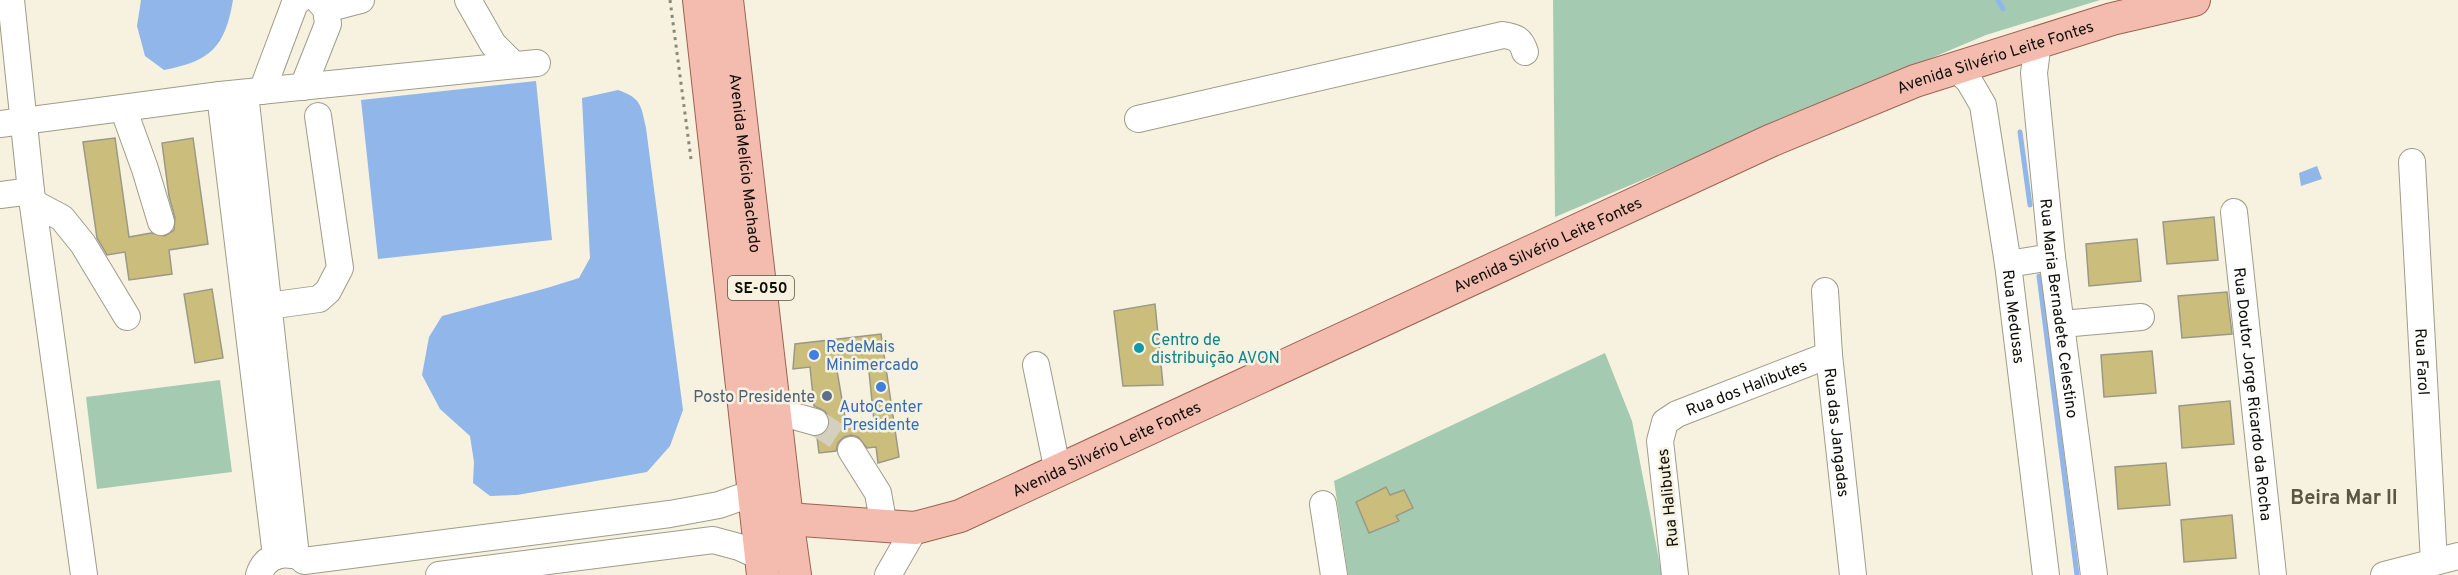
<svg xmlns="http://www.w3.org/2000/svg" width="2458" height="575" font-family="Overpass,sans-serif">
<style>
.green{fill:#a4cbb1}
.water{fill:#90b6ea}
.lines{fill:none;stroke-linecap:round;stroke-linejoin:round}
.stream{stroke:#90b6ea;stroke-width:5}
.building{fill:#cbbe7d;stroke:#9b9886;stroke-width:1.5;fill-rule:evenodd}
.minor-tunnel{stroke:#d3d0bf;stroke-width:26;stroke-dasharray:26 13;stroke-linecap:butt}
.minor-casing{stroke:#9f9c8a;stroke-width:28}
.major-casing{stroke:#9e6251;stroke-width:34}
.path{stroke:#8b887b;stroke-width:3;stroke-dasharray:3 4.5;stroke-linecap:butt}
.minor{stroke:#fff;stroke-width:26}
.major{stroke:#f4bcaf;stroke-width:32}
.culture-dot{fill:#0f9aa8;stroke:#f6f2df;stroke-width:2}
.shop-dot{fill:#3f7fe0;stroke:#f6f2df;stroke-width:2}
.service-dot{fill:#5c6f8a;stroke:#f6f2df;stroke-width:2}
.labels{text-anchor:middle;stroke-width:5;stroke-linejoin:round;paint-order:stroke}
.shield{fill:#f6f2df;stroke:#545248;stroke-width:1.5}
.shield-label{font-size:15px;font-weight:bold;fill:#0e0d07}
.street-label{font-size:16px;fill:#0e0d07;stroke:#f6f2df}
.culture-label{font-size:16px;fill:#0d838f;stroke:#f6f2df;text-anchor:start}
.shop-label{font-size:16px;fill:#366cbe;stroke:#f6f2df;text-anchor:start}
.service-label{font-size:16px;fill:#4e5e75;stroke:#f6f2df;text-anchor:end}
.quarter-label{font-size:20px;font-weight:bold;fill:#5a5747;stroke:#f6f2df}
</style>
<rect width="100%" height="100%" fill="#f6f2df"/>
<path class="green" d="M 1553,0 L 2100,0 L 1986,35 L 1555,217 Z
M 1605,353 L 1632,421 L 1662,575 L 1348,575 L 1334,481 Z
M 220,380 L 232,472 L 97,489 L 86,397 Z"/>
<path class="water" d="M 141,0 L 233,0 C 225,47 211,61 164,70 L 145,56 L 137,26 Z
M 536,81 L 552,240 L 378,259 L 361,100 Z
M 618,90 C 641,98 641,105 646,128 L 683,410 L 670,446 L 647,472 L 517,495 L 490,496 L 473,483 L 474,462 L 470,436 L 440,409 L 422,375 L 429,337 L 442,316 L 547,288 L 579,278 L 590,258 L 582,98 Z
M 2317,166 L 2322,179 L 2301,186 L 2299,173 Z"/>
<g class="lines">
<path class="stream" d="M 1998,0 L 2003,9
M 2020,132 L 2030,205
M 2039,276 L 2077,575"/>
</g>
<path class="building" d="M 115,138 L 129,237 L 151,233 L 165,236 L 174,230 L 175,218 L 169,196 L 162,143 L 193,138 L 208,244 L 169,250 L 172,274 L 129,280 L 125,252 L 107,255 L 97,238 L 83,142 Z
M 2214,217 L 2218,260 L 2167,264 L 2163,222 Z
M 2137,239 L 2141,281 L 2089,286 L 2086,244 Z
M 212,289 L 223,358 L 195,363 L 184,294 Z
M 2227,292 L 2232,334 L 2182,338 L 2178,296 Z
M 1155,304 L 1163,385 L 1123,386 L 1114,311 Z
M 881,334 L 899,457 L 878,463 L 876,447 L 867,448 L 858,437 L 851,435 L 844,437 L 838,443 L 836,451 L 819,453 L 817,437 L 826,432 L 830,419 L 825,411 L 814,406 L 810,367 L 793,369 L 795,344 ZM 868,362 L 874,421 L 846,423 L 836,365 Z
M 2152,351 L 2156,393 L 2104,397 L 2101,355 Z
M 2230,401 L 2234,444 L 2182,448 L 2179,406 Z
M 2166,463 L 2170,505 L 2118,509 L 2115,467 Z
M 1386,487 L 1390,495 L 1404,490 L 1413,508 L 1396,516 L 1399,521 L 1369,533 L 1356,502 Z
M 2232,515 L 2236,558 L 2184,562 L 2181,520 Z"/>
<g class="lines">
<path class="minor-tunnel" d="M 815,422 L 841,439 L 851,450"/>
<defs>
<g id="minor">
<path d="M 11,0 L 31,191 L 84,575"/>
<path d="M 468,0 L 493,44 L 514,65"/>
<path d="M 326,9 L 361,0"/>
<path id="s1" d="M 2038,42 L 2034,73 L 2052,257 L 2094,575"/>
<path id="s2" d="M 1956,68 L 1969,81 L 1983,105 L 2008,264 L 2046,575"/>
<path d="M 303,87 L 328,24 L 326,9 L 318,0"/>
<path d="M 262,91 L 295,3 L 299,0"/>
<path d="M 245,93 L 296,556"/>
<path d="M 220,95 L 276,556"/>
<path d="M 123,108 L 145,169 L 161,222"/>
<path d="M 1138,119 L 1503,35 C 1516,37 1521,39 1525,52"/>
<path d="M 0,124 L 220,95 L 537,63"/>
<path id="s3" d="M 2412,162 L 2434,562"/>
<path d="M 0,195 L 31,191"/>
<path d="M 32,202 L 62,218 L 83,244 L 127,317"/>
<path id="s4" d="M 2234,212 L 2273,575"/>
<path d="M 2008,264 L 2052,257"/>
<path id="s5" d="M 1825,291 L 1829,355 L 1853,575"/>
<path d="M 268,306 L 319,299 L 328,291 L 340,268 L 318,116"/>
<path d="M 2062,324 L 2141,317"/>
<path d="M 1036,365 L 1058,472"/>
<path d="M 776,411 L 815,422"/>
<path d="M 851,450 L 878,493 L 884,526"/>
<path d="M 1323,504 L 1334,575"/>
<path d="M 304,561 L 670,514 L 719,505 L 753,493"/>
<path d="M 259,575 C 263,561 276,552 291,555"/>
<path d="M 439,575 L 713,540 L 739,547 L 761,557"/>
<path d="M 888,575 L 915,528"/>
<path id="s6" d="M 1675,575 L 1660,441 L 1665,422 L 1677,414 L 1829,355"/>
<path d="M 2384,575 L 2458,556"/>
</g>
<g id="major">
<path d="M 699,0 L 763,575"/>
<path id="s7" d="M 727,0 L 787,519 L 795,575"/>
<path id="s8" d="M 787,519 L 915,528 L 960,516 L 1770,141 L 1915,81 L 2112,19 L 2194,0"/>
</g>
</defs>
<use href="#minor" class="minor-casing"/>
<use href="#major" class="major-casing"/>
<path class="path" d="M 670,0 L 691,159"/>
<use href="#minor" class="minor"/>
<use href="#major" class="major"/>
</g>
<circle class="culture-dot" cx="1139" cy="348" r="6"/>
<g class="shop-dot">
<circle cx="814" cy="355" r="6"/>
<circle cx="881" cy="387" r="6"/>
</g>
<circle class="service-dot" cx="827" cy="396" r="6"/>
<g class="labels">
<rect class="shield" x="728" y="276" width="66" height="24" rx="4.5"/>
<g class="shield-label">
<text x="761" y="293">SE-050</text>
</g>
<g class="street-label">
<text dy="6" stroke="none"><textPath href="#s8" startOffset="1308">Avenida Silvério Leite Fontes</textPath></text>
<text dy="6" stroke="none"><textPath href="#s7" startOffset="164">Avenida Melício Machado</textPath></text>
<text dy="6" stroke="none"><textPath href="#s8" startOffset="822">Avenida Silvério Leite Fontes</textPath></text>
<text dy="6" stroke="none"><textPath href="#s1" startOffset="268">Rua Maria Bernadete Celestino</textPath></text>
<text dy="6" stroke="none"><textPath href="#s2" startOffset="260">Rua Medusas</textPath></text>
<text dy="6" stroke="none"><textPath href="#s3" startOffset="200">Rua Farol</textPath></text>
<text dy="6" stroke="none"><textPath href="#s6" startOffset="243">Rua dos Halibutes</textPath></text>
<text dy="6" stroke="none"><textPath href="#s4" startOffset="183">Rua Doutor Jorge Ricardo da Rocha</textPath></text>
<text dy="6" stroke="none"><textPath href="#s5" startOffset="142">Rua das Jangadas</textPath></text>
<text dy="6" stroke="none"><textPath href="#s8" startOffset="336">Avenida Silvério Leite Fontes</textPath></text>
<text transform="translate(1667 498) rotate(-96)" y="6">Rua Halibutes</text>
</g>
<g class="culture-label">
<text x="1151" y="345">Centro de<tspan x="1151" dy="18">distribuição AVON</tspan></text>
</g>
<g class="shop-label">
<text x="826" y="352">RedeMais<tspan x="826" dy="18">Minimercado</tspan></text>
<text x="881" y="412" text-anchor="middle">AutoCenter<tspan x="881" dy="18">Presidente</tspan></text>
</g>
<g class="service-label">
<text x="815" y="402">Posto Presidente</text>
</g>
<g class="quarter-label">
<text x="2344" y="504">Beira Mar II</text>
</g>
</g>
</svg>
